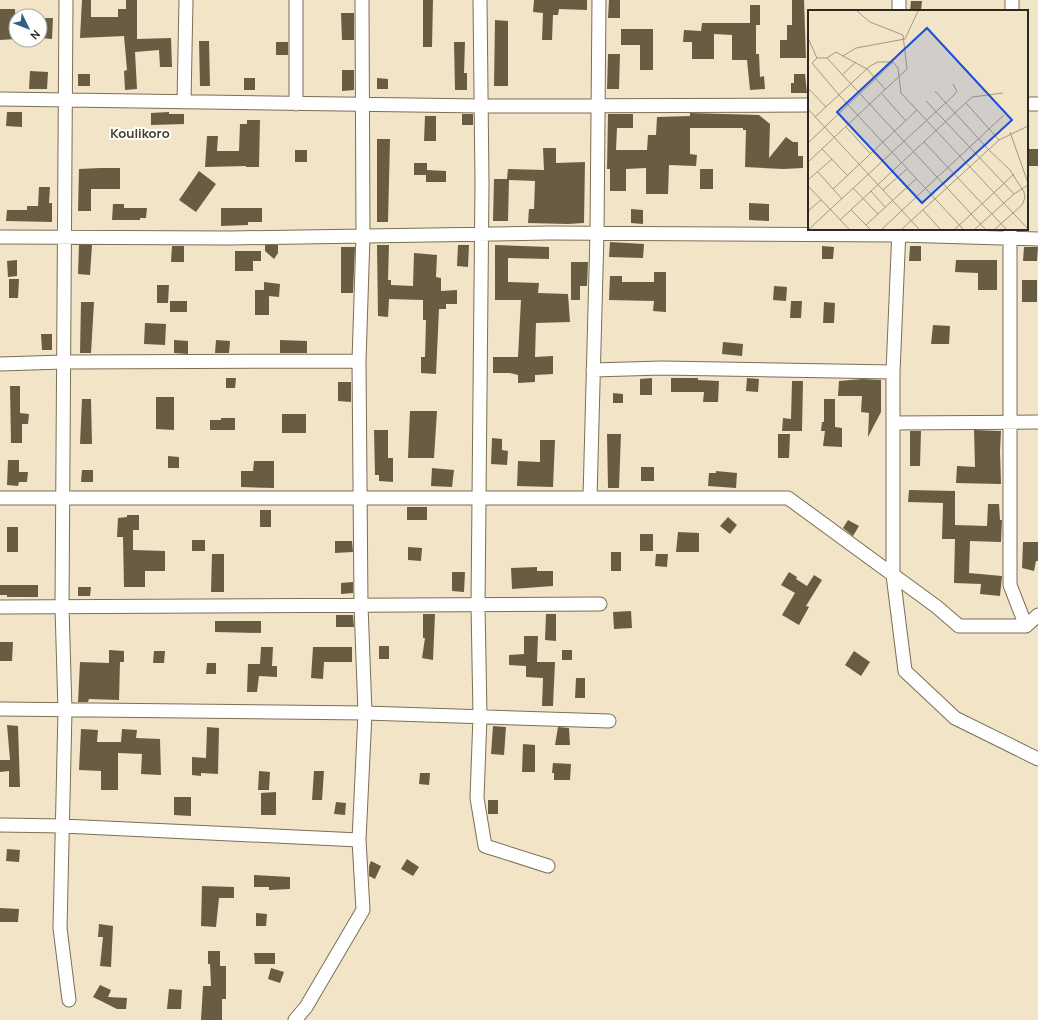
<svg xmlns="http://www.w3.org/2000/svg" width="1038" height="1020" font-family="Manrope,sans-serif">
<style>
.building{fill:#685d43}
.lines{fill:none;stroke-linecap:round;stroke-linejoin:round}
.minor-casing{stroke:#7b6f55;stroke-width:15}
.minor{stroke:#fff;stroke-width:13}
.labels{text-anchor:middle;stroke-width:4;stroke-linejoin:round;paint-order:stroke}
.quarter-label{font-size:13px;font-weight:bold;fill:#463c23;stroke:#fff}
.inset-road{fill:none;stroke:#a39983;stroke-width:1}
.view{fill:#1d4ed8;fill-opacity:0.15;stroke:#1d4ed8;stroke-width:2}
.inset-edge{fill:none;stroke:#2e291e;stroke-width:2}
</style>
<rect width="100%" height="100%" fill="#f1e4c7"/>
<path class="building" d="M 82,0 L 91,0 L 91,17 L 118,17 L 118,9 L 126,9 L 126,0 L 137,0 L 137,39 L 171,38 L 172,67 L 160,67 L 159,50 L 135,52 L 137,89 L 125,90 L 124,71 L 127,70 L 124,36 L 80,38 Z
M 423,0 L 433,0 L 432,47 L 423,47 Z
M 534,0 L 587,0 L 587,10 L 559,9 L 558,15 L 553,15 L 552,40 L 542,40 L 543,13 L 533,12 Z
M 609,0 L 620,0 L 620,18 L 608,18 Z
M 792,0 L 804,0 L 806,58 L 780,58 L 780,40 L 787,40 L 787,25 L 792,25 Z
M 911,1 L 922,1 L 921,11 L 910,11 Z
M 750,5 L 760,5 L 760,25 L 756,25 L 756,54 L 759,54 L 760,77 L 764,76 L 765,89 L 750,90 L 747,60 L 732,60 L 732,35 L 714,34 L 714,59 L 692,59 L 692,42 L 683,42 L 684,30 L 701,31 L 702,23 L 750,23 Z
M 0,9 L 15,9 L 16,39 L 0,40 Z
M 341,13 L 354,13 L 354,40 L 342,40 Z
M 40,18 L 53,18 L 52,39 L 40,38 Z
M 495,20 L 508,21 L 508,86 L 494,86 Z
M 621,29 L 653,29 L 653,70 L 640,70 L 640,45 L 621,45 Z
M 199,41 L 209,41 L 210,86 L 200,86 Z
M 276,42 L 288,42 L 288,55 L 276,55 Z
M 454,42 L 465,42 L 464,73 L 467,73 L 467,90 L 455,90 Z
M 608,54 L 620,54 L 619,89 L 607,89 Z
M 342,70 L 354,70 L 354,90 L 342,91 Z
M 30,71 L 48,72 L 47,89 L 29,89 Z
M 78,74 L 90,74 L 90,86 L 78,86 Z
M 794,74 L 805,74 L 807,93 L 791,93 L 791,83 L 794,83 Z
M 244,78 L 255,78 L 255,90 L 244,90 Z
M 377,78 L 388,79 L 388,89 L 377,89 Z
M 7,112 L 22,112 L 22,127 L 6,126 Z
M 169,112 L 169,114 L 184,114 L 184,124 L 151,125 L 151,113 Z
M 690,113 L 759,115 L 770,124 L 769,158 L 786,137 L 793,142 L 798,142 L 798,156 L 803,156 L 803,168 L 783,169 L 745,167 L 746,130 L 743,130 L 743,128 L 690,128 L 690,154 L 697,155 L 696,166 L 669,165 L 668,194 L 646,194 L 646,168 L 626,169 L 626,191 L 610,191 L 610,169 L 607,169 L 608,114 L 633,114 L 633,128 L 617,128 L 616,150 L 647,150 L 648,135 L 656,135 L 657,117 L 690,116 Z
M 462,114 L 473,114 L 473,125 L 462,125 Z
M 425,116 L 436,116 L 436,141 L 424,141 Z
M 247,120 L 260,120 L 259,167 L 246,167 L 246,166 L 205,167 L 207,136 L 218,136 L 217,151 L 239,151 L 240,124 L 247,124 Z
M 377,139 L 390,139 L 388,222 L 377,222 Z
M 543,148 L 556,148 L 556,163 L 585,162 L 584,223 L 568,224 L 528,223 L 529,209 L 534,209 L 535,181 L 509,180 L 508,221 L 493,221 L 494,179 L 507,179 L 508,169 L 544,170 Z
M 1027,149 L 1038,149 L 1038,166 L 1027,166 Z
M 295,150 L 307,150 L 307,162 L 295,162 Z
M 414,163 L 427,163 L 427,170 L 446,171 L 446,182 L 426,182 L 426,175 L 414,175 Z
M 100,168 L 120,168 L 120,189 L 91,189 L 91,211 L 78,211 L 79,169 Z
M 700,169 L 713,169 L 713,189 L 700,189 Z
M 199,171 L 216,184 L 196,212 L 179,200 Z
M 39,187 L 50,187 L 49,203 L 52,203 L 52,222 L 6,221 L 7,210 L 27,210 L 27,206 L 38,206 Z
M 749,203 L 769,204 L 769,221 L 749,220 Z
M 113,204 L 124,204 L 124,208 L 147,208 L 146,218 L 140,218 L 140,220 L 112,220 Z
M 221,208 L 262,208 L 262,222 L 248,222 L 248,225 L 221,226 Z
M 631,209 L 643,210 L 643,224 L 631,223 Z
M 610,242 L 644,244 L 643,258 L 609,257 Z
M 79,245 L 92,245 L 90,275 L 78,274 Z
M 265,245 L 278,245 L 278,253 L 274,259 L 265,251 Z
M 377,245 L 389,245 L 388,280 L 391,280 L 391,285 L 413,286 L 414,253 L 437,255 L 436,277 L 441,278 L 441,291 L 457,290 L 457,304 L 446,304 L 446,309 L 439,309 L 436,374 L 421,373 L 421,357 L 425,357 L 426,320 L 423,320 L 423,300 L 389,299 L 388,317 L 378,316 Z
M 458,245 L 469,245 L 468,267 L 457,266 Z
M 495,245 L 549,247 L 549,259 L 508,258 L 508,282 L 539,283 L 538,293 L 568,294 L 570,322 L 536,323 L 535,357 L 553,356 L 553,374 L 535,375 L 535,382 L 518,383 L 518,375 L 510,373 L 493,373 L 493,357 L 518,357 L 521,300 L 495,300 Z
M 172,246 L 184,246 L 184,262 L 171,262 Z
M 822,246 L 834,247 L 833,259 L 822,259 Z
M 910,246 L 921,246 L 921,261 L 909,261 Z
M 341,247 L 355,247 L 353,293 L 341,293 Z
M 1024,247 L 1038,247 L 1037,261 L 1023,261 Z
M 235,251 L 261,251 L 261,261 L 253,261 L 253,271 L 235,271 Z
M 17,260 L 17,276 L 8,277 L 7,261 Z
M 956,260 L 997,260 L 997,290 L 978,290 L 978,273 L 955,272 Z
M 571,262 L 588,262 L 587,286 L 580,286 L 580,300 L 571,300 Z
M 654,272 L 666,272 L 666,312 L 653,311 L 654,301 L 609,300 L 610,276 L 622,276 L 622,282 L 654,282 Z
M 9,279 L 19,279 L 18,298 L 9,298 Z
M 1022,280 L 1037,280 L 1037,302 L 1022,302 Z
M 264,282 L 280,284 L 279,297 L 269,296 L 269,315 L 255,315 L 255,290 L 264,290 Z
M 157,285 L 169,285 L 168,303 L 157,303 Z
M 774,286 L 787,287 L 786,301 L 773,300 Z
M 170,301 L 187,301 L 187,312 L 170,312 Z
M 791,301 L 802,301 L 801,318 L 790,318 Z
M 81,302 L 94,302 L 91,353 L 80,353 Z
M 824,302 L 835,303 L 834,323 L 823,323 Z
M 145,323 L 166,324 L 165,345 L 144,344 Z
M 933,325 L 950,326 L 949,344 L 931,344 Z
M 41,334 L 52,334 L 52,350 L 42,350 Z
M 174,340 L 188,341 L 188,354 L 174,353 Z
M 216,340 L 230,341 L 229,353 L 215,353 Z
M 280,340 L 307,341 L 307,353 L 280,353 Z
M 723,342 L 743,344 L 742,356 L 722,354 Z
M 226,378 L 236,378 L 235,388 L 226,388 Z
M 652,378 L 652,395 L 640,395 L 640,379 Z
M 671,378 L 698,378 L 698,380 L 719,381 L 718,402 L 703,402 L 704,392 L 671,392 Z
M 747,378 L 759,379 L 758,392 L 746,391 Z
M 862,379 L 881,380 L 881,412 L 868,437 L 869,413 L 861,412 L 862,396 L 838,396 L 839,381 Z
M 792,381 L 803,381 L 802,431 L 782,431 L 783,418 L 791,419 Z
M 338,382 L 351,382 L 351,402 L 338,401 Z
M 10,386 L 20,386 L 20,413 L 29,414 L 28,424 L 22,424 L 22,443 L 11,443 Z
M 613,393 L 623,394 L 623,403 L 613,403 Z
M 156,397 L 174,397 L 174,430 L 156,429 Z
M 82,399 L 91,399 L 92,444 L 80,444 Z
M 824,399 L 835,399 L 835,427 L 842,428 L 842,447 L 823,446 L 825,431 L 821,431 L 822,422 L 824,422 Z
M 410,411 L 437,411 L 434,458 L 408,458 Z
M 282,414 L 306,414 L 306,433 L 282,433 Z
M 221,418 L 235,418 L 235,430 L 210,430 L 210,420 L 221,420 Z
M 374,430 L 388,430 L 388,458 L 393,458 L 393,482 L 379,481 L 379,475 L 375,475 Z
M 974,430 L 1001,431 L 1000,451 L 1001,484 L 956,483 L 957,466 L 975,467 Z
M 910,431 L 921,431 L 920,466 L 910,466 Z
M 607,434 L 621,434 L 619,488 L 608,488 Z
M 778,434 L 790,434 L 789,458 L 778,458 Z
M 492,438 L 502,439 L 502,450 L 508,451 L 507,465 L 491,464 Z
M 540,440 L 555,440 L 553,487 L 517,486 L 518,461 L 540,462 Z
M 168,456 L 179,457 L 179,468 L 168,468 Z
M 8,460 L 19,460 L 19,472 L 28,472 L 27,482 L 19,482 L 18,486 L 7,485 Z
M 254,461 L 274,461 L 274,488 L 241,487 L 241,471 L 253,471 Z
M 641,467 L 654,467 L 654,481 L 641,481 Z
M 432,468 L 454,470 L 452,487 L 431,486 Z
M 82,470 L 93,470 L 93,482 L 81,482 Z
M 716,471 L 737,473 L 736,488 L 708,486 L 709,473 L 716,473 Z
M 909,490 L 955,491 L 955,525 L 987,526 L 988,504 L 999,504 L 1000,520 L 1002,520 L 1001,542 L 970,541 L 969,573 L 1002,576 L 1000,596 L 980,594 L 981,584 L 954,583 L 955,539 L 942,539 L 943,503 L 908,502 Z
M 407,507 L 427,507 L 427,520 L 407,520 Z
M 260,510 L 271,510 L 271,527 L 260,527 Z
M 127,515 L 139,515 L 139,530 L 133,530 L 133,550 L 165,551 L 165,571 L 145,571 L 145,587 L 124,587 L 123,537 L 117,537 L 118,518 L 127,517 Z
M 728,517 L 737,525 L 730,534 L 720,526 Z
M 848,520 L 859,526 L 853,536 L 843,528 Z
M 7,527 L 18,527 L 18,552 L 7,552 Z
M 678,532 L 699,533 L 699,552 L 676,552 Z
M 640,534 L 653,534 L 653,551 L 640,551 Z
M 192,540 L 205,540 L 205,551 L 192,551 Z
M 335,541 L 352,541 L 353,552 L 335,553 Z
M 1023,542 L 1038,542 L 1038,561 L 1036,561 L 1034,571 L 1022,568 Z
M 408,547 L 422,548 L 421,561 L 408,560 Z
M 611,552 L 621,552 L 621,571 L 611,571 Z
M 212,554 L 224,554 L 224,592 L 211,592 Z
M 656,554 L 668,554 L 667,567 L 655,566 Z
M 537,567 L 537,571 L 553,571 L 553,586 L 512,589 L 511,568 Z
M 452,572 L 465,572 L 464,592 L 452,591 Z
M 789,572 L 797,577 L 796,579 L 807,586 L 814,575 L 822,580 L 806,606 L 809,607 L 799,625 L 782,615 L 795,593 L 781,585 Z
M 353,582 L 353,593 L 341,594 L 341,583 Z
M 0,585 L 38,585 L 38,597 L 7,597 L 7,595 L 0,595 Z
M 78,587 L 91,587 L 90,596 L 78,596 Z
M 631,611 L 632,628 L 614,629 L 613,612 Z
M 423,614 L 435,614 L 433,660 L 422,658 L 425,638 L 423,638 Z
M 546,614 L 556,614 L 556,641 L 545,640 Z
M 336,615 L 353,615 L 354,627 L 336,627 Z
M 215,621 L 261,621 L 261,633 L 215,632 Z
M 524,636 L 538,636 L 537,662 L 555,662 L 553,706 L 542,706 L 543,678 L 526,677 L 526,666 L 509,665 L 509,655 L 524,654 Z
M 0,642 L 13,642 L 12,661 L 0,661 Z
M 379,646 L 389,646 L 389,659 L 379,659 Z
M 261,647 L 273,647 L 272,666 L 277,666 L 277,677 L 259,676 L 257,692 L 247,692 L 248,664 L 260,664 Z
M 313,647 L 352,647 L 352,662 L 324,662 L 323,679 L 311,678 Z
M 109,650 L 124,651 L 124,662 L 120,662 L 119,700 L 89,699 L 88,702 L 78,702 L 80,662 L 109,663 Z
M 562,650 L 572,650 L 572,660 L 562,660 Z
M 154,651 L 165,651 L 164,663 L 153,663 Z
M 854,651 L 870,662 L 861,676 L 845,665 Z
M 207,663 L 216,663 L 216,674 L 206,674 Z
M 576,678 L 585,678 L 585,698 L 575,698 Z
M 7,725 L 18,726 L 20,787 L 9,787 L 9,771 L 0,772 L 0,760 L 10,760 Z
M 493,726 L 506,727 L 504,755 L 491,754 Z
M 207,727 L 219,728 L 218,774 L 201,773 L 201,776 L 192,775 L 192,757 L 206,758 Z
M 558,727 L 569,728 L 570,745 L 555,745 Z
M 81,729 L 98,730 L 97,742 L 121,742 L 122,729 L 137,730 L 136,738 L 160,739 L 161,775 L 141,774 L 142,754 L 118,753 L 118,790 L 101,790 L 101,771 L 79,770 Z
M 523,744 L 535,745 L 535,772 L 522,772 Z
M 553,763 L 571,764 L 570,780 L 554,780 L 554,773 L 552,773 Z
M 259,771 L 270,772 L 269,790 L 258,790 Z
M 314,771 L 324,771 L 322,800 L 312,800 Z
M 420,773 L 430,773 L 429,785 L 419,784 Z
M 276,792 L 276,815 L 261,815 L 261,793 Z
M 174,797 L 191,797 L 191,816 L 174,815 Z
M 488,800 L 498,800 L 498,814 L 488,814 Z
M 336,802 L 346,803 L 345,815 L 334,814 Z
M 7,849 L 20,850 L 19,862 L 6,861 Z
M 407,859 L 419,867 L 413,876 L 401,869 Z
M 371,861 L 381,866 L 375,879 L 369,876 L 369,866 Z
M 254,875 L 290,877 L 290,889 L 269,890 L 269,887 L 254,887 Z
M 202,886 L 234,887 L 234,898 L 219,898 L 216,927 L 201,926 Z
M 0,908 L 19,909 L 18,922 L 0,922 Z
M 256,913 L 267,914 L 266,926 L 256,926 Z
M 99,924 L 113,926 L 111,967 L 100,966 L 103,937 L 98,937 Z
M 208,951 L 220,951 L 220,966 L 226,966 L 226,999 L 222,999 L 222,1020 L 201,1020 L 203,986 L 211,986 L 210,964 L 208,964 Z
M 254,953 L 275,953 L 275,964 L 255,964 Z
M 271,968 L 284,972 L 280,983 L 268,979 Z
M 100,985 L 111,990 L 108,997 L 127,998 L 126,1009 L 117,1009 L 93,997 Z
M 169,989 L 182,990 L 181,1009 L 167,1009 Z"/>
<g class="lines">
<defs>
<path id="minor" d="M 66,0 L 62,607 L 65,711 L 60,928 L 69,1000
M 296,0 L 296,104
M 480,0 L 482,183 L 478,605 L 480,716 L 477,798 L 485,846 L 548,866
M 899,11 L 899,0
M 1012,11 L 1012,0
M 0,99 L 481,106 L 809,105
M 184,102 L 186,0
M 1027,104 L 1038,104
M 899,229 L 893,372 L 893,575 L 905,671 L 955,718 L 1038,759
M 1010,231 L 1010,585 L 1026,626
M 0,237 L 231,238 L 550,233 L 899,235 L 1038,239
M 0,364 L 63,362 L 359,361
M 593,370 L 662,368 L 893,372
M 893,423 L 1038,422
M 0,498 L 788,498 L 937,607 L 959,626 L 1026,626 L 1038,615
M 590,498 L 597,233 L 599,0
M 0,607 L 600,604
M 0,709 L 365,713 L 609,721
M 0,825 L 63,826 L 359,840
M 295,1020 L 306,1007 L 363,910 L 359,840 L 365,713 L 361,605 L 359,361 L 363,236 L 362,0"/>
</defs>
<use href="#minor" class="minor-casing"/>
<use href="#minor" class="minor"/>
</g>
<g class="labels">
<g class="quarter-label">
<text x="140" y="138">Koulikoro</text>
</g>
</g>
<g transform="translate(808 10)">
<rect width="220" height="220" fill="#f1e4c7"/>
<path class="inset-road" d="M 0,28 L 9,48 L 19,48 L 177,219M 35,46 L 59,59 L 78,80M 9,48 L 4,53 L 31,85 L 155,219M 19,48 L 28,42 L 35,46 L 48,38 L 97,29 L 110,1M 34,65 L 48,52M 0,78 L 18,97M 127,81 L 180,139 L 202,160 L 216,182 L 217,188 L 214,195 L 187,219M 74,84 L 98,111M 118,91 L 206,184M 158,93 L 191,130M 0,99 L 111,219M 7,107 L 62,56 L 70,52 L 85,52 L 90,58 L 93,83 L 220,219M 38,117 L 62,143M 202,122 L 220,173M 116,132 L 198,219M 0,133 L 85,52M 14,139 L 39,165M 0,152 L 99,59 L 95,25 L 62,12 L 49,1M 10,162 L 34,189M 0,170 L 24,149M 0,176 L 41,219M 45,178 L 70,204M 25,179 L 109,100M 75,180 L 99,159M 63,181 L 77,197M 43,200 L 62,219M 115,200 L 132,219M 0,201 L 13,190M 32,210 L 164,87 L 195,83M 58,215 L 108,169M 1,219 L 145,86 L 149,81 L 145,74M 74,219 L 196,105M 94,219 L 191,130 L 220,116M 147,219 L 206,164M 167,219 L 206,184 L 220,175"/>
<path class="view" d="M 119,18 L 204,110 L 114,193 L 29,102 Z"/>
<rect width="220" height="220" class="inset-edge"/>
</g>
<g transform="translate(28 28) rotate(133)"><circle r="19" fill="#ffffff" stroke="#aba9a5"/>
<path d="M0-3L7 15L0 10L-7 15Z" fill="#306280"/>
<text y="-6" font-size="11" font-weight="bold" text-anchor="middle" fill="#2e291e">N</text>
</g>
</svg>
